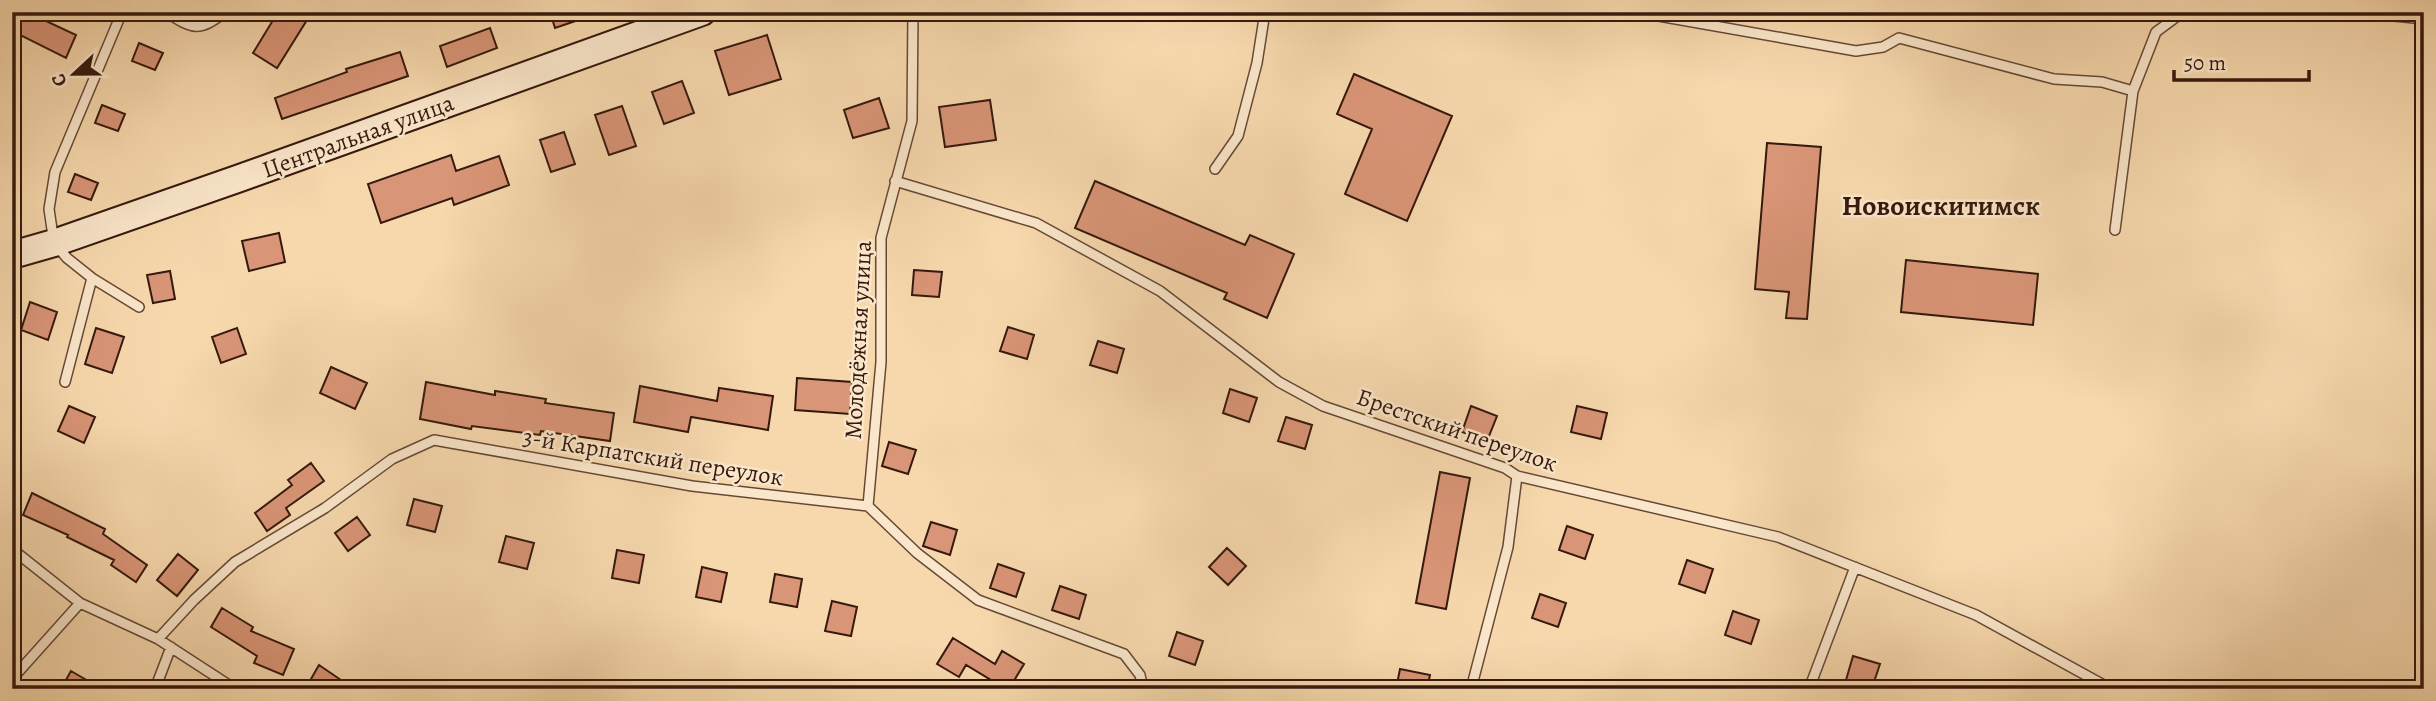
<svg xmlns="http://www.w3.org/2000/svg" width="2436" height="701" font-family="Alegreya,serif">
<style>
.building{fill:#d99577;stroke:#36190d;stroke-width:2}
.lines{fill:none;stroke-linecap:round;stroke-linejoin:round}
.lane-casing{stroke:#664935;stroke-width:12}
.secondary-casing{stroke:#36190d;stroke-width:30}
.lane{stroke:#fae6ca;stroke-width:9}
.secondary{stroke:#fae6ca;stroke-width:26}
.labels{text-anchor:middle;stroke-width:5;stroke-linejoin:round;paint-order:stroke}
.street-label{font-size:24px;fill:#36190d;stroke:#fae6ca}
.quarter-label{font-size:28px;font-weight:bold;fill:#36190d;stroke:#fae6ca}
</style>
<rect width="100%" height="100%" fill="#f7d8ad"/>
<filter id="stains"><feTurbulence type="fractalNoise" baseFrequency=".00286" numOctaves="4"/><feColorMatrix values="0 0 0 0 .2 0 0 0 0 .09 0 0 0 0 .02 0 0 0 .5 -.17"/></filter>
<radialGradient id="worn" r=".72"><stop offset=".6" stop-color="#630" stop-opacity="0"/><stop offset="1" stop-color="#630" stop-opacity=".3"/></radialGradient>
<path class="building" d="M 12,12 L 27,12 L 76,35 L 66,58 L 12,31 Z
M 278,12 L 312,12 L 277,68 L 253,53 Z
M 550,12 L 592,12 L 593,15 L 555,28 Z
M 490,28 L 497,48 L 447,67 L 440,46 Z
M 767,35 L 781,79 L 729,95 L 715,51 Z
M 139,43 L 163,53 L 155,70 L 132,61 Z
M 400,52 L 408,76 L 282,119 L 275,98 L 347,72 L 346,69 Z
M 1354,74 L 1452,116 L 1407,221 L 1345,194 L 1372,129 L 1337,114 Z
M 682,81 L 694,113 L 664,124 L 652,92 Z
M 879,98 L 889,128 L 853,138 L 844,110 Z
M 990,100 L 996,140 L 945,147 L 939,107 Z
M 102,105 L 125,114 L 118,131 L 95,123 Z
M 622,106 L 636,146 L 609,155 L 595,115 Z
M 564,132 L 575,164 L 551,172 L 540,140 Z
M 1767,143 L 1821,147 L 1807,319 L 1786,318 L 1789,292 L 1755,289 Z
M 451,155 L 456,171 L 499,156 L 509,185 L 454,205 L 452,198 L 381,223 L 368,184 Z
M 75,174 L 98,183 L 91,200 L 68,192 Z
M 1095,181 L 1245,245 L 1250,235 L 1294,254 L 1267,318 L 1224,299 L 1227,293 L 1075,228 Z
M 279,233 L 285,262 L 249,271 L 242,241 Z
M 1906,260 L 2038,274 L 2033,325 L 1901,312 Z
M 914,270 L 942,272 L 939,297 L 912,295 Z
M 170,271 L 175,299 L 153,303 L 147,275 Z
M 30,302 L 57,312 L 48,340 L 21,330 Z
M 1008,327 L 1034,335 L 1027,359 L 1000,351 Z
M 96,328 L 124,337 L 112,373 L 85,364 Z
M 237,328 L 246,354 L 221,363 L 212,337 Z
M 1098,341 L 1124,349 L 1117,373 L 1090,365 Z
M 331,367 L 367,383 L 355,409 L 320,393 Z
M 797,378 L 852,382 L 850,414 L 795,410 Z
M 426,382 L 495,395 L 495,391 L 546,399 L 545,403 L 614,413 L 610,441 L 541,431 L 540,435 L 472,426 L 471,429 L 420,419 Z
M 640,386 L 717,401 L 719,388 L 773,396 L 768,430 L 691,417 L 688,432 L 634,422 Z
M 1230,389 L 1257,398 L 1249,422 L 1223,413 Z
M 69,406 L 95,417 L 84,443 L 58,431 Z
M 1471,406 L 1497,416 L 1487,441 L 1462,432 Z
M 1577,406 L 1607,413 L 1601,439 L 1571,432 Z
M 1286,417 L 1312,425 L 1305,449 L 1278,441 Z
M 889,442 L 916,450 L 908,474 L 882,466 Z
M 311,463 L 324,481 L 286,508 L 290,515 L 267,531 L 255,513 L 292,485 L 288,480 Z
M 1440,472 L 1470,478 L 1446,609 L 1416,603 Z
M 32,493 L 105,529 L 103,534 L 147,565 L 136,582 L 111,565 L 114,560 L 67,537 L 68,535 L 23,515 Z
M 414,499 L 442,506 L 435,532 L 407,525 Z
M 357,517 L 370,535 L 348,551 L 335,533 Z
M 931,522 L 957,530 L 950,555 L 923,546 Z
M 1567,526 L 1593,535 L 1585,559 L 1559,550 Z
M 506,536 L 534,543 L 527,569 L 499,562 Z
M 1227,548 L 1246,566 L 1228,585 L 1209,567 Z
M 617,550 L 644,555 L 639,583 L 612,578 Z
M 178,554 L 198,570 L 177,596 L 157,580 Z
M 1687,560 L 1713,569 L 1705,593 L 1679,584 Z
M 998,564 L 1024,573 L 1016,597 L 990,588 Z
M 702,567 L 727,573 L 721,602 L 696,597 Z
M 775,574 L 802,579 L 797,607 L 770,602 Z
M 1060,586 L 1086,595 L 1079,619 L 1052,610 Z
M 1540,594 L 1566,603 L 1558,627 L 1532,618 Z
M 832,601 L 857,607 L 851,636 L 825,631 Z
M 222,608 L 253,627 L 251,631 L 294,649 L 283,675 L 254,663 L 257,656 L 211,627 Z
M 1733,611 L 1759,620 L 1751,644 L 1725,635 Z
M 1177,632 L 1203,641 L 1195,665 L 1169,656 Z
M 953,638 L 995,664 L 1002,651 L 1024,664 L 1009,689 L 1006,689 L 966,665 L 959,677 L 937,664 Z
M 1853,656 L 1880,664 L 1872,688 L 1846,680 Z
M 319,665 L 354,689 L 327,689 L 311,679 Z
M 1400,669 L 1430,675 L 1427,689 L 1396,689 Z
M 71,671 L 102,689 L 61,689 Z"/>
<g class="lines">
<defs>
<path id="lane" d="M 122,12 L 55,172 L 49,209 L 54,243 L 67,258 L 92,278 L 139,307
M 166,12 C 193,29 198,33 225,12
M 1636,12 L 1856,51 L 1883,47 L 1899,38 L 2054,79 L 2102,82 L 2133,91 L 2156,32 L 2183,12
M 2355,12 L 2424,19
M 1215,169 L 1238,136 L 1257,63 L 1265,12
M 895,181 L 1036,223 L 1160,291 L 1279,382 L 1323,406 L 1505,468 L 1517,476 L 1778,537 L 1976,615 L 2111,689
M 2115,230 L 2133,91
M 65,382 L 92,278
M 868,506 L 881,362 L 881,238 L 912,121 L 913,12
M 12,549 L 80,603 L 158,639 L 235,689
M 158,639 L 194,600 L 235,562 L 325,508 L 392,459 L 434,440 L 692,486 L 868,506 L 917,553 L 978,600 L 1124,654 L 1140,675 L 1143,689
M 12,679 L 80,603
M 155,689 L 171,647
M 1471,689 L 1508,547 L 1517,476
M 1809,689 L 1855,567"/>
<path id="secondary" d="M 12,255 L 54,243 L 240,178 L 702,12"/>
</defs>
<use href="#lane" class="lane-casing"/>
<use href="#secondary" class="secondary-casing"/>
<use href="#lane" class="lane"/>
<use href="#secondary" class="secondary"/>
</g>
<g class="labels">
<g class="street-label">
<text transform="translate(358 136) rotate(-20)" y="8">Центральная улица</text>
<text transform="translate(858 340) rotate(-87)" y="8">Молодёжная улица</text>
<text transform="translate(1457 430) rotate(19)" y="8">Брестский переулок</text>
<text transform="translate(653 457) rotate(9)" y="8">3-й Карпатский переулок</text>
</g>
<g class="quarter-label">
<text x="1941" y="215">Новоискитимск</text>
</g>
</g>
<rect width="2436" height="701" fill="none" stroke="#f7d8ad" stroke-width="42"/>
<rect x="14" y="14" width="2408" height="673" fill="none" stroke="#36190d" stroke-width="3.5"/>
<rect x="21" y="21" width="2394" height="659" fill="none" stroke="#36190d" stroke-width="2"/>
<g transform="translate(74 74) rotate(248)" stroke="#fae6ca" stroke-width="5" paint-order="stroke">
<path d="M0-5L12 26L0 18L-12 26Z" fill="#36190d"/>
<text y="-10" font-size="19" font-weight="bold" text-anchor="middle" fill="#36190d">С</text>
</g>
<path d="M2174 70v10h135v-10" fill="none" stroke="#36190d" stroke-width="3.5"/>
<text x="2184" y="70" font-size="21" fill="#36190d" stroke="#fae6ca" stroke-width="5" paint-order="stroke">50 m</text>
<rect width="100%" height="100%" filter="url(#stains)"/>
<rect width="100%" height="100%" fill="url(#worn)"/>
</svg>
